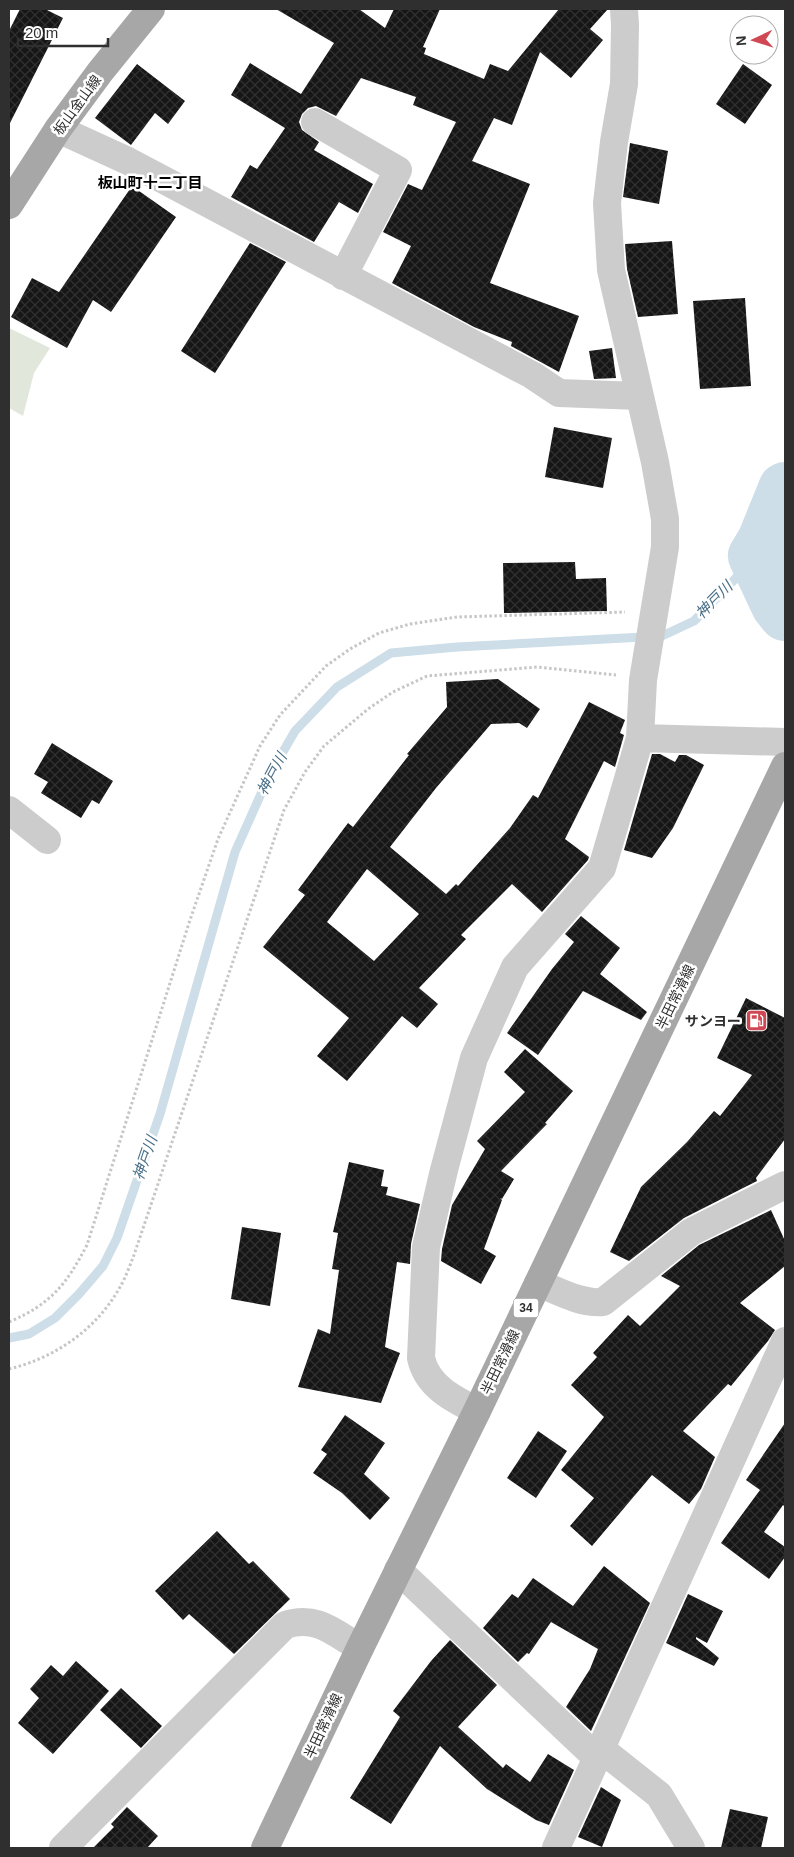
<svg xmlns="http://www.w3.org/2000/svg" width="794" height="1857" font-family="Helvetica,'Noto Sans JP',sans-serif">
<style>
.green{fill:#e2e7dc}
.lines{fill:none;stroke-linecap:round;stroke-linejoin:round}
.stream{stroke:#cddee8;stroke-width:9}
.river{stroke:#cddee8;stroke-width:54}
.building{fill:url(#building-cross-hatch);fill-rule:evenodd}
.path{stroke:#c6c6c6;stroke-width:3;stroke-dasharray:2.5 2.5;stroke-linecap:butt}
.minor{stroke:#ccc;stroke-width:28}
.major{stroke:#a7a7a7;stroke-width:28}
.labels{text-anchor:middle;stroke-width:5;stroke-linejoin:round;paint-order:stroke}
.shield{fill:#fff;stroke:#6d6d6d;stroke-width:1}
.shield-label{font-size:12px;font-weight:bold;fill:#2f2f2f}
.street-label{font-size:14px;fill:#2f2f2f;stroke:#fff}
.poi-label{font-size:14px;font-weight:bold;fill:#2f2f2f;stroke:#fff;text-anchor:end}
.neighbourhood-label{font-size:15px;font-weight:bold;fill:#000;stroke:#fff}
.water-label{font-size:15px;font-style:italic;fill:#476e87;stroke:#fff}
</style>
<defs>
<pattern id="building-cross-hatch" width="8" height="8" patternUnits="userSpaceOnUse" patternTransform="scale(1.25)"><rect width="8" height="8" fill="#161616"/><path d="M0 0l8 8M0 8l8-8" fill="none" stroke="#303030"/></pattern>
</defs>
<rect width="100%" height="100%" fill="#fff"/>
<path class="green" d="M 9,328 L 50,348 L 34,373 L 23,416 L 9,408 Z"/>
<g class="lines">
<path class="stream" d="M 9,1338 L 29,1334 L 55,1318 L 79,1294 L 103,1266 L 117,1238 L 160,1114 L 235,852 L 269,776 L 295,731 L 337,687 L 391,653 L 457,647 L 662,636 L 694,621 L 735,579 L 755,556"/>
<path class="river" d="M 785,489 L 764,541 L 755,556 L 778,605 L 785,614"/>
</g>
<path class="building" d="M 20,9 L 45,9 L 63,18 L 9,125 L 9,31 Z
M 276,9 L 359,9 L 385,28 L 394,9 L 440,9 L 423,47 L 426,48 L 424,54 L 484,79 L 490,64 L 508,71 L 559,9 L 608,9 L 590,29 L 603,40 L 571,78 L 540,52 L 512,125 L 494,118 L 472,161 L 530,184 L 490,283 L 579,316 L 559,372 L 511,346 L 512,342 L 474,327 L 392,283 L 411,246 L 383,232 L 408,184 L 422,190 L 456,122 L 413,105 L 416,97 L 361,78 L 336,116 L 316,106 L 308,108 L 302,114 L 299,122 L 302,130 L 319,142 L 314,150 L 373,184 L 358,213 L 339,202 L 314,242 L 231,197 L 250,165 L 257,169 L 285,128 L 231,95 L 250,63 L 301,94 L 334,43 Z
M 137,64 L 185,101 L 168,124 L 155,113 L 131,145 L 95,118 Z
M 743,64 L 772,85 L 745,124 L 716,104 Z
M 630,143 L 668,151 L 659,204 L 623,197 Z
M 132,186 L 176,217 L 111,312 L 93,300 L 67,348 L 11,317 L 32,278 L 59,292 Z
M 672,241 L 678,314 L 638,317 L 627,269 L 625,244 Z
M 250,243 L 286,262 L 215,373 L 181,351 Z
M 745,298 L 751,386 L 700,389 L 693,301 Z
M 612,348 L 616,378 L 594,379 L 589,351 Z
M 554,427 L 612,438 L 603,488 L 545,477 Z
M 575,562 L 576,579 L 606,578 L 607,611 L 504,613 L 503,563 Z
M 498,679 L 540,709 L 527,728 L 519,723 L 491,724 L 436,788 L 390,847 L 446,894 L 456,884 L 458,886 L 510,828 L 533,795 L 538,798 L 589,702 L 625,720 L 620,733 L 624,735 L 615,767 L 604,761 L 565,839 L 589,857 L 588,860 L 542,912 L 512,884 L 461,935 L 466,939 L 419,988 L 438,1004 L 417,1028 L 402,1016 L 347,1081 L 317,1056 L 349,1018 L 263,947 L 305,895 L 298,890 L 348,823 L 353,827 L 409,755 L 407,754 L 447,707 L 446,682 ZM 367,869 L 419,914 L 374,961 L 327,922 Z
M 52,743 L 113,781 L 99,804 L 92,800 L 81,818 L 41,793 L 48,782 L 34,774 Z
M 652,754 L 660,754 L 675,762 L 679,755 L 686,755 L 704,765 L 673,828 L 652,858 L 624,850 Z
M 581,916 L 620,948 L 600,974 L 647,1012 L 641,1020 L 583,991 L 538,1055 L 507,1033 L 552,969 L 574,942 L 565,934 Z
M 746,998 L 785,1018 L 785,1139 L 756,1178 L 757,1181 L 684,1218 L 629,1261 L 610,1252 L 641,1187 L 687,1142 L 714,1111 L 720,1116 L 752,1075 L 717,1058 Z
M 525,1049 L 573,1091 L 545,1123 L 547,1124 L 501,1171 L 514,1179 L 502,1199 L 500,1198 L 502,1200 L 484,1249 L 496,1256 L 481,1284 L 441,1261 L 442,1249 L 452,1205 L 485,1149 L 477,1141 L 525,1092 L 504,1072 Z
M 349,1162 L 384,1170 L 381,1186 L 388,1187 L 386,1195 L 420,1204 L 411,1244 L 410,1264 L 397,1262 L 385,1347 L 400,1353 L 381,1403 L 298,1387 L 318,1329 L 330,1334 L 339,1270 L 332,1269 L 338,1233 L 333,1232 Z
M 771,1210 L 785,1241 L 785,1266 L 740,1303 L 775,1330 L 768,1341 L 731,1386 L 728,1384 L 683,1431 L 715,1457 L 701,1489 L 689,1504 L 652,1475 L 592,1546 L 570,1526 L 594,1498 L 561,1470 L 604,1417 L 571,1385 L 597,1357 L 593,1353 L 628,1315 L 640,1326 L 680,1286 L 661,1276 L 699,1245 Z
M 242,1227 L 281,1233 L 270,1306 L 231,1299 Z
M 345,1415 L 385,1443 L 364,1474 L 390,1498 L 370,1520 L 342,1493 L 313,1473 L 327,1454 L 321,1450 Z
M 785,1423 L 785,1507 L 783,1505 L 764,1532 L 785,1547 L 785,1557 L 769,1579 L 721,1543 L 760,1490 L 746,1480 Z
M 538,1431 L 567,1451 L 536,1498 L 507,1478 Z
M 217,1531 L 249,1564 L 253,1561 L 290,1599 L 234,1654 L 189,1614 L 183,1620 L 155,1591 Z
M 604,1566 L 650,1603 L 591,1731 L 566,1707 L 590,1669 L 598,1649 L 551,1622 L 529,1654 L 527,1653 L 518,1662 L 483,1628 L 512,1594 L 518,1598 L 533,1578 L 573,1606 Z
M 688,1594 L 723,1611 L 707,1643 L 696,1637 L 696,1639 L 719,1658 L 714,1666 L 666,1643 Z
M 450,1640 L 497,1685 L 458,1727 L 503,1768 L 506,1764 L 530,1782 L 548,1754 L 574,1770 L 549,1825 L 536,1820 L 487,1789 L 440,1746 L 391,1824 L 350,1798 L 400,1717 L 393,1711 L 431,1661 Z
M 76,1661 L 109,1691 L 53,1754 L 18,1723 L 39,1698 L 30,1689 L 51,1665 L 63,1676 Z
M 121,1688 L 162,1726 L 141,1748 L 100,1710 Z
M 601,1787 L 621,1800 L 602,1847 L 578,1837 Z
M 127,1807 L 158,1836 L 147,1848 L 93,1848 L 114,1827 L 111,1824 Z
M 730,1809 L 768,1817 L 761,1848 L 721,1848 Z"/>
<g class="lines">
<path class="path" d="M 9,1322 C 51,1304 66,1285 87,1245 L 190,920 L 218,839 L 260,746 L 280,715 L 326,666 L 350,649 L 379,633 L 410,624 L 457,617 L 625,612
M 9,1369 C 55,1358 97,1329 120,1287 C 126,1277 130,1265 134,1255 L 284,810 L 305,772 L 324,746 L 368,709 L 393,692 L 427,676 L 537,667 L 616,675"/>
<path class="minor" d="M 315,122 L 398,170 L 343,276
M 58,129 L 128,161 L 532,375 L 559,393 L 639,396
M 640,738 L 785,742
M 9,810 L 47,840
M 538,1283 C 558,1291 581,1304 603,1302 L 691,1232 L 785,1185
M 477,1411 C 453,1399 427,1386 421,1358 L 426,1247 L 444,1170 L 474,1058 L 515,967 L 602,868 L 640,738 L 643,680 L 665,547 L 665,519 L 655,462 L 611,270 L 607,203 L 614,142 L 624,84 L 625,25 L 624,9
M 398,1570 L 597,1758
M 601,1749 L 659,1795 L 691,1848
M 63,1848 L 285,1625 C 317,1615 333,1632 360,1648
M 556,1848 L 785,1341"/>
<path class="major" d="M 9,205 L 58,129 L 100,72 L 151,9
M 265,1848 L 360,1648 L 477,1411 L 785,766"/>
</g>
<defs>
<symbol id="fuel-square" viewBox="-11 -11 22 22"><rect x="-9" y="-9" width="18" height="18" rx="4" fill="#cf4853" stroke="#fff"/><path d="M-5.5-6h7V0h2V4h1.3V-2.5L3-4.5l.8-.8L6-3V5H2.5V1h-1V6h-7ZM-4.2-4.7v3.2H.2V-4.7Z" fill="#fff"/></symbol>
</defs>
<g fill-rule="evenodd">
<use href="#fuel-square" x="744" y="1008" width="25" height="25"/>
</g>
<g class="labels">
<rect class="shield" x="513.5" y="1298.5" width="25" height="19" rx="4"/>
<g class="shield-label">
<text x="526" y="1312">34</text>
</g>
<g class="street-label">
<text transform="translate(77 105) rotate(-54)" y="5">板山金山線</text>
<text transform="translate(675 997) rotate(-64)" y="5">半田常滑線</text>
<text transform="translate(500 1362) rotate(-64)" y="5">半田常滑線</text>
<text transform="translate(323 1726) rotate(-65)" y="5">半田常滑線</text>
</g>
<g class="poi-label">
<text x="741" y="1026">サンヨー</text>
</g>
<g class="neighbourhood-label">
<text x="150" y="188">板山町十二丁目</text>
</g>
<g class="water-label">
<text transform="translate(714 600) rotate(-45)" y="5">神戸川</text>
<text transform="translate(272 774) rotate(-62)" y="5">神戸川</text>
<text transform="translate(145 1158) rotate(-71)" y="5">神戸川</text>
</g>
</g>
<rect width="794" height="1857" fill="none" stroke="#2f2f2f" stroke-width="20"/>
<g transform="translate(754 40) rotate(266)"><circle r="24" fill="#ffffff" stroke="#acacac"/>
<path d="M0-4L9 19L0 12L-9 19Z" fill="#cf4853"/>
<text y="-8" font-size="14" font-weight="bold" text-anchor="middle" fill="#2f2f2f">N</text>
</g>
<path d="M18 38v8h90v-8" fill="none" stroke="#2f2f2f" stroke-width="2.5"/>
<text x="25" y="38" font-size="15" fill="#2f2f2f" stroke="#ffffff" stroke-width="4" paint-order="stroke">20 m</text>
</svg>
